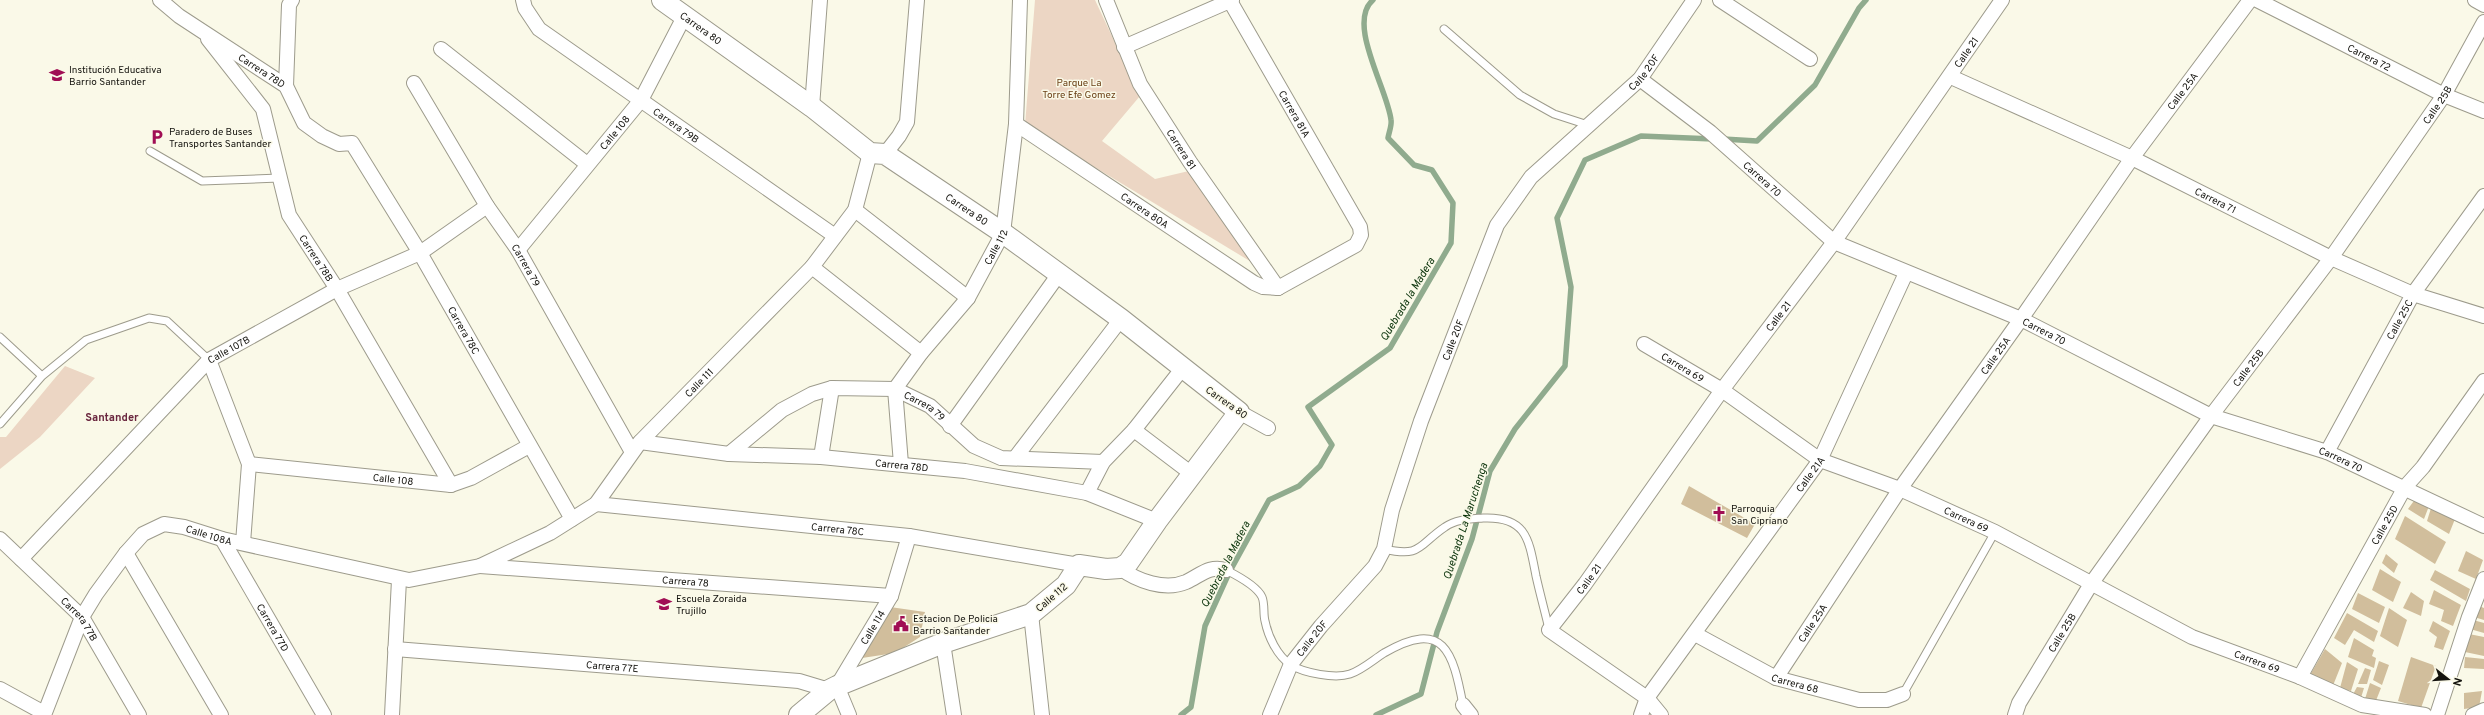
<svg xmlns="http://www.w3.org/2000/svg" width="2484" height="715" font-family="Overpass,sans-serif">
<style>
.green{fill:#ecd6c4}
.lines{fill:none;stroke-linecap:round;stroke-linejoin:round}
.stream{stroke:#90ab8e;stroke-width:5.5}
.building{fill:#d1be9c}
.lane-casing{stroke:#9d9b8c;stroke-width:9}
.street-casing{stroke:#9d9b8c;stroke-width:16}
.secondary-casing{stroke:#9d9b8c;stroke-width:22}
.lane{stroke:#fff;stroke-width:7}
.street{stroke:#fff;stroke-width:14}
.secondary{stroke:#fff;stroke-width:20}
.labels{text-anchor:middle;stroke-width:3;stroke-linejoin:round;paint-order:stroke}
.street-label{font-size:10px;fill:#14130e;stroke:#faf9e8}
.poi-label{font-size:10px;fill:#14130e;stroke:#faf9e8;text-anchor:start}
.park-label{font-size:10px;fill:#6c4218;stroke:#faf9e8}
.water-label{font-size:11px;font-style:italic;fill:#0a330a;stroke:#faf9e8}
.neighbourhood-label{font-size:11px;font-weight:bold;fill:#6a273f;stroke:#faf9e8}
</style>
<rect width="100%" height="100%" fill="#faf9e8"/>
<path class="green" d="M 1035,0 L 1095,0 L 1140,96 L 1102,141 L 1155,179 L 1193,170 L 1258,266 L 1025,125 Z
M 65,366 L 95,378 L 40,437 L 0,469 L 0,437 L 6,437 Z"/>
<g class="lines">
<path class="stream" d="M 1723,139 L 1757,141 L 1815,85 L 1859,8 L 1866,0
M 1181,715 L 1191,707 L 1205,626 L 1229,573 L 1269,500 L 1299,486 L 1320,466 L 1332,445 L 1308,407 L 1390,348 L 1451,243 L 1453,203 L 1432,170 L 1414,165 L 1388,138 C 1389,132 1392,125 1391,120 C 1388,90 1346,23 1373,0
M 1376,715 L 1421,694 L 1437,632 L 1472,539 L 1490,471 L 1515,429 L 1565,366 L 1571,287 L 1557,218 L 1585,160 L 1641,136 L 1713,139"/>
</g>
<path class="building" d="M 1689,486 L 1755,524 L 1747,538 L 1681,504 Z
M 2416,498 L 2429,506 L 2424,519 L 2408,509 Z
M 2432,505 L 2455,519 L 2449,534 L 2427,521 Z
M 2405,516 L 2446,542 L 2435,564 L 2395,539 Z
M 2466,551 L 2483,560 L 2476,579 L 2458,571 Z
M 2386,554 L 2398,564 L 2394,573 L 2382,563 Z
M 2380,569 L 2401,582 L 2393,602 L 2372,590 Z
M 2435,570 L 2470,589 L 2466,601 L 2430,580 Z
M 2434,590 L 2461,605 L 2453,626 L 2441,621 L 2444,610 L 2429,604 Z
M 2411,592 L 2424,601 L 2421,616 L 2403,608 Z
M 2358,593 L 2385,607 L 2379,623 L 2352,609 Z
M 2479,606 L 2484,608 L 2484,620 L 2474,617 Z
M 890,607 L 925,612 L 920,637 L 895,653 L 862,658 Z
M 2389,608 L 2407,620 L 2398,647 L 2380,636 Z
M 2347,613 L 2378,631 L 2374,642 L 2354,630 L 2345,645 L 2334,638 Z
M 2473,620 L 2484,623 L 2484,633 L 2470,629 Z
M 2433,621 L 2450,631 L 2443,650 L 2434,647 L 2437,637 L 2429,631 Z
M 2469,634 L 2484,637 L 2484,656 L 2465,652 Z
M 2354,638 L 2374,650 L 2372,656 L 2376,658 L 2374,668 L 2348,657 Z
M 2325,649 L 2342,663 L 2332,688 L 2310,675 Z
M 2411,657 L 2436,666 L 2421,708 L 2398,701 Z
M 2465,657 L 2484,659 L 2484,669 L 2464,668 Z
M 2379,661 L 2389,665 L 2382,685 L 2373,680 Z
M 2347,662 L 2358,669 L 2351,691 L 2340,688 Z
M 2365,668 L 2371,670 L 2367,684 L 2358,684 Z
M 2370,683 L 2381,688 L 2375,703 L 2365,699 Z
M 2357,687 L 2364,688 L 2360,701 L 2351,698 Z
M 2482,691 L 2479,707 L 2464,709 L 2464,693 Z"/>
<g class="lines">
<defs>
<path id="lane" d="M 1444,29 L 1520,95 L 1554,114 L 1588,125
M 150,151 L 202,181 L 279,178
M 0,337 L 42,376
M 0,424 L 42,376 L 86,340 L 149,318 L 167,321 L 209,360
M 1384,549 C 1422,558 1418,545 1445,527 C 1456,519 1471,519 1483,518 C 1527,516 1529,540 1536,576 C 1540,594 1545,612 1549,629
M 1226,570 C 1236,575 1257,586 1262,597 C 1265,604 1263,614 1265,621 C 1268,636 1277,656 1291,665 C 1304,673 1335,679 1350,674 C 1362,670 1373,660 1384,653 C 1444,618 1453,652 1463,705
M 1903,694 L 1995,532"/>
<g id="street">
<path id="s1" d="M 160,0 L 179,16 L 286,86 L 304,123 L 322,136 L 339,144 L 352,143 L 420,253 L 572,519"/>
<path id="s2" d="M 523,0 L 525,8 L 539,29 L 835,236"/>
<path id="s3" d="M 1106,0 L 1140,84 L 1190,162 L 1278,288"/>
<path d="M 1720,0 L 1810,59"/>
<path id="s4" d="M 2257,0 L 2444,95 L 2484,111"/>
<path d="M 2475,0 L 2484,5"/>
<path id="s5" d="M 1230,1 L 1360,227 L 1361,235 L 1356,245 L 1278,288"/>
<path id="s6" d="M 208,39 L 263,109 L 289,215 L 337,289 L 451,485"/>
<path d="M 1124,47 L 1232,0"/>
<path d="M 441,49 L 587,164"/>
<path id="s7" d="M 1951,77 L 2132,158 L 2331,258 L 2413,294 L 2484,316"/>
<path id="s8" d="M 1640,79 L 1710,132 L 1834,242 L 2021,319 L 2211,416 L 2327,452 L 2484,526"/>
<path id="s9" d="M 414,83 L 487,206 L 518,250 L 632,452"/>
<path d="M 286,86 L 289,5 L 292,0"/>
<path d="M 812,107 L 820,0"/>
<path id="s10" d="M 1016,124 L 1254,283 L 1263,287 L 1278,288"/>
<path d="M 885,154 L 899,136 L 907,122 L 917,0"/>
<path d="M 855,210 L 968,298"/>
<path id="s11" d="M 518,250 L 641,100 L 684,17"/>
<path d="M 812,267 L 921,353"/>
<path id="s12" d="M 1644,344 L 1722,390 L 1820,460 L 1900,489 L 1995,532 L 2192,637 L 2300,677 L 2362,705 L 2425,715"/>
<path d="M 209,360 L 249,464 L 243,543"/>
<path d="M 1239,412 L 1268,428"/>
<path d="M 950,426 L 1059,274"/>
<path d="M 1134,430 L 1192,474"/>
<path id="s13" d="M 640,442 L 729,454 L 821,457 L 965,471 L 1087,493 L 1157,521"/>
<path id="s14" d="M 2327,452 L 2413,294 L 2484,196"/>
<path id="s15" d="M 729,454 L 782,410 L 812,394 L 832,388 L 895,389 L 930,406 L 974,446 L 1001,458 L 1103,462"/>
<path d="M 821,457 L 832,388"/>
<path d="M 1015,458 L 1121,319"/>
<path id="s16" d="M 249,464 L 451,485 L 471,478 L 529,446"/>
<path id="s17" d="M 901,464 L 895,389 L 921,353 L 968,298 L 1003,233 L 1016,124 L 1020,0"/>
<path d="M 1087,493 L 1103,462 L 1134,430 L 1182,369"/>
<path id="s18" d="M 596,504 L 909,536 L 1079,565"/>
<path id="s19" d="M 0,539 L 82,617 L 139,715"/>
<path id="s20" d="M 222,539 L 324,715"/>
<path d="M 126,553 L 221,715"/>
<path id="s21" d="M 21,559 L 209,360 L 337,289 L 420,253 L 487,206"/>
<path id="s22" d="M 480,566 L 891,596"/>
<path d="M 1120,568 C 1137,581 1165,591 1186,582 C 1201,575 1209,565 1226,570"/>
<path d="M 1031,614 L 1042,715"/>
<path id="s23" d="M 1695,634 L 1776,678 L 1859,700 L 1887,700 L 1903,694"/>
<path d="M 943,643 L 954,715"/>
<path id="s24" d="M 395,649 L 799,681 L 829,690"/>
<path id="s25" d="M 2300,677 L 2405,487 L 2423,467 L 2484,381"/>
<path id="s26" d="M 1776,678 L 1900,489 L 2021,319 L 2132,158 L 2250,0"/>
<path d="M 0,689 L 44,713"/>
<path d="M 1463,705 L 1471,715"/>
<path id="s27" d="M 44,715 L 82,617 L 96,594 L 126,553 L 143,534 L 164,524 L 184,527 L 222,539 L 409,580 L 480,566 L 550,533 L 596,504 L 640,442 L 812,267 L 855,210 L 870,153"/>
<path d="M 392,715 L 399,580"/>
<path id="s28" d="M 849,715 L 837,686 L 891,596 L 909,536"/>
<path id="s29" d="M 1270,715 L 1291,664 L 1321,626 L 1375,566 L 1384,549 L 1392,510 L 1421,421 L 1497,225 L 1531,177 L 1640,79 L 1694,0"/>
<path id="s30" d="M 1641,715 L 1647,698 L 1820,460 L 1906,273"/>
<path id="s31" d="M 1661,715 L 1647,698 L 1549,630 L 1585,584 L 1722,390 L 1834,242 L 2002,0"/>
<path id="s32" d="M 2015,715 L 2019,703 L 2091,584 L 2211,416 L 2331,258 L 2444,95 L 2484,22"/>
<path d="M 2437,715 L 2469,617 L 2484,579"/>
<path d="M 2473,715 L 2484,710"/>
</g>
<g id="secondary">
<path id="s33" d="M 662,0 L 812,107 L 870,153 L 885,154 L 1003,233 L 1121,319 L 1239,412 L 1157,521 L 1128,563 L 1120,568 L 1106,569 L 1079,565 L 1066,585 L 1031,614 L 943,643 L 837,686 L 829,690 L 799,715"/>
</g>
</defs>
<use href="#lane" class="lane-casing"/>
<use href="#street" class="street-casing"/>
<use href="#secondary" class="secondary-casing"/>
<use href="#lane" class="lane"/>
<use href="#street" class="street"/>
<use href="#secondary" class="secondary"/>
</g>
<defs>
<symbol id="school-bare" viewBox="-9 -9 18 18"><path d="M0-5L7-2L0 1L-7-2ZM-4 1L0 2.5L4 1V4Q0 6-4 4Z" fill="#a00e54" stroke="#faf9e8" stroke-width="2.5" paint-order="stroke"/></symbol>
<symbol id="parking-bare" viewBox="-9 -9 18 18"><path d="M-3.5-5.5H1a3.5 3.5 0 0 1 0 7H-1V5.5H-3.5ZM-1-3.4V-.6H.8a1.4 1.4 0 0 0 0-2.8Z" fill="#a00e54" stroke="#faf9e8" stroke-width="2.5" paint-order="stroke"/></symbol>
<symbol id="church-bare" viewBox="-9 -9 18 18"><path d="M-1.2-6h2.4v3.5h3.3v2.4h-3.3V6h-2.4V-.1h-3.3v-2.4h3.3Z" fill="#a00e54" stroke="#faf9e8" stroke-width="2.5" paint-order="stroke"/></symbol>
<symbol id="civic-bare" viewBox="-9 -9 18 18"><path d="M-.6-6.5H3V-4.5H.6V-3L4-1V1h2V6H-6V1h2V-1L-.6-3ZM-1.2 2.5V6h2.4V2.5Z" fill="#a00e54" stroke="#faf9e8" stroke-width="2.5" paint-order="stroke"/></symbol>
</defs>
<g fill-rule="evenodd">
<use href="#school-bare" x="46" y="64" width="22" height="22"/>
<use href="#parking-bare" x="146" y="126" width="22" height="22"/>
<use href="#church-bare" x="1708" y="503" width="22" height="22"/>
<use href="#school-bare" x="653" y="593" width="22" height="22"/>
<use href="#civic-bare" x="890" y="613" width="22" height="22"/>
</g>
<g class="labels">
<g class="street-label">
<text dy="4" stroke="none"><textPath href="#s33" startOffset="48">Carrera 80</textPath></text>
<text dy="4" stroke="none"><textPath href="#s31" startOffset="854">Calle 21</textPath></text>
<text dy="4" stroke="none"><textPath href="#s4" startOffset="126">Carrera 72</textPath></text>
<text dy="4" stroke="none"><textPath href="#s1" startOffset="124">Carrera 78D</textPath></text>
<text dy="4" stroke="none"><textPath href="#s29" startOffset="760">Calle 20F</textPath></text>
<text dy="4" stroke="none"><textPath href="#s26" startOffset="714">Calle 25A</textPath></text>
<text dy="4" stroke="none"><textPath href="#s32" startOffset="743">Calle 25B</textPath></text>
<text dy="4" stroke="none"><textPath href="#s5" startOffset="130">Carrera 81A</textPath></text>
<text dy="4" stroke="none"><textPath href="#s2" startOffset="201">Carrera 79B</textPath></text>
<text dy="4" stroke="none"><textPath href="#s11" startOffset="152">Calle 108</textPath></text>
<text dy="4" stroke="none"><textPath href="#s3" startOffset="168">Carrera 81</textPath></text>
<text dy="4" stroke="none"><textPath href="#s8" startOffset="158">Carrera 70</textPath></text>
<text dy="4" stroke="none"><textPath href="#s7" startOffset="292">Carrera 71</textPath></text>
<text dy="4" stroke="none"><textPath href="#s33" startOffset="372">Carrera 80</textPath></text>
<text dy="4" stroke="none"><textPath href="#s10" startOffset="155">Carrera 80A</textPath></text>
<text dy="4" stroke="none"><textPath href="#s17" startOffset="250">Calle 112</textPath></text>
<text dy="4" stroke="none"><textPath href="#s6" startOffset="249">Carrera 78B</textPath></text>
<text dy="4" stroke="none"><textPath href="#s9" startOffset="214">Carrera 79</textPath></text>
<text dy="4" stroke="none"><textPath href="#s31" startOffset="530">Calle 21</textPath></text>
<text dy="4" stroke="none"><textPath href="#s14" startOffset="151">Calle 25C</textPath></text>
<text dy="4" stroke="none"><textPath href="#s1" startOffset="466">Carrera 78C</textPath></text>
<text dy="4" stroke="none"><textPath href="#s8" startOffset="482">Carrera 70</textPath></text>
<text dy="4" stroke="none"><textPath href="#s29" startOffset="424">Calle 20F</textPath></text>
<text dy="4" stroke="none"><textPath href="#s21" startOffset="296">Calle 107B</textPath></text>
<text dy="4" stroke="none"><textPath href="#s26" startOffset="390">Calle 25A</textPath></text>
<text dy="4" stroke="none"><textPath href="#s12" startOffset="45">Carrera 69</textPath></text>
<text dy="4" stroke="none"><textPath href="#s32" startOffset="419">Calle 25B</textPath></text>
<text dy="4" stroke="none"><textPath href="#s27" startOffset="847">Calle 111</textPath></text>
<text transform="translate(1227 402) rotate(35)" y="4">Carrera 80</text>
<text dy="4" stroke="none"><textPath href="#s15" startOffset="221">Carrera 79</textPath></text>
<text dy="4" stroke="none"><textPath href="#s8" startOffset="806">Carrera 70</textPath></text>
<text dy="4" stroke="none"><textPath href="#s13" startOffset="263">Carrera 78D</textPath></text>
<text dy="4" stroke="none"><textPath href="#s30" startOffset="295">Calle 21A</textPath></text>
<text dy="4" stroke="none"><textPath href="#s16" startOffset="145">Calle 108</textPath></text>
<text dy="4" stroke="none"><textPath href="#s12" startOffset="369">Carrera 69</textPath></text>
<text dy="4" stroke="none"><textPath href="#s25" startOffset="174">Calle 25D</textPath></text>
<text dy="4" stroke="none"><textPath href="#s18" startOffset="243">Carrera 78C</textPath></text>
<text dy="4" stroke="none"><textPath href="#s27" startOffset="278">Calle 108A</textPath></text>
<text dy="4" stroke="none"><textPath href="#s31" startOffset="206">Calle 21</textPath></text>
<text dy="4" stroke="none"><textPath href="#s22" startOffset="206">Carrera 78</textPath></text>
<text transform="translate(1051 597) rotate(-41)" y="4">Calle 112</text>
<text dy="4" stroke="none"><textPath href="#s19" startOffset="113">Carrera 77B</textPath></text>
<text dy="4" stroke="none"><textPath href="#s26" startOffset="66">Calle 25A</textPath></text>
<text dy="4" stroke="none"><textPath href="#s20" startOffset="102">Carrera 77D</textPath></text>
<text dy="4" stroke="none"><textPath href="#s28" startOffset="100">Calle 114</textPath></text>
<text dy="4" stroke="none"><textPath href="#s32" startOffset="95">Calle 25B</textPath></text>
<text dy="4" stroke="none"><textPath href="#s29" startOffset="88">Calle 20F</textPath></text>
<text dy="4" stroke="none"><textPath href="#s12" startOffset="693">Carrera 69</textPath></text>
<text dy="4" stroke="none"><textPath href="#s24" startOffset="218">Carrera 77E</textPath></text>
<text dy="4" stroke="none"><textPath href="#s23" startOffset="112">Carrera 68</textPath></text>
</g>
<g class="poi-label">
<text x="69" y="73">Institución Educativa<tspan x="69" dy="12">Barrio Santander</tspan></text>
<text x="169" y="135">Paradero de Buses<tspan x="169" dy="12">Transportes Santander</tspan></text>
<text x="1731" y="512">Parroquia<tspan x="1731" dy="12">San Cipriano</tspan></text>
<text x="676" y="602">Escuela Zoraida<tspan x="676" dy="12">Trujillo</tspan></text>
<text x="913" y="622">Estacion De Policia<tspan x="913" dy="12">Barrio Santander</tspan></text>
</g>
<g class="park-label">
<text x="1079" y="86">Parque La<tspan x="1079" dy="12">Torre Efe Gomez</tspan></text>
</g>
<g class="water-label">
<text transform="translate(1407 299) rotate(-59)" y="4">Quebrada la Madera</text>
<text transform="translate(1465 521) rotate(-72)" y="4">Quebrada La Maruchenga</text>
<text transform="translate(1225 564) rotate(-63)" y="4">Quebrada la Madera</text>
</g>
<g class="neighbourhood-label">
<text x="112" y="421">Santander</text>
</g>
</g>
<g transform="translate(2448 679) rotate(107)" stroke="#faf9e8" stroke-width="3" paint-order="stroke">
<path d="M0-3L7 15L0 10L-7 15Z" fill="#14130e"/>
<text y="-6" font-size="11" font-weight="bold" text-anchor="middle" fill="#14130e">N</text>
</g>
</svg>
